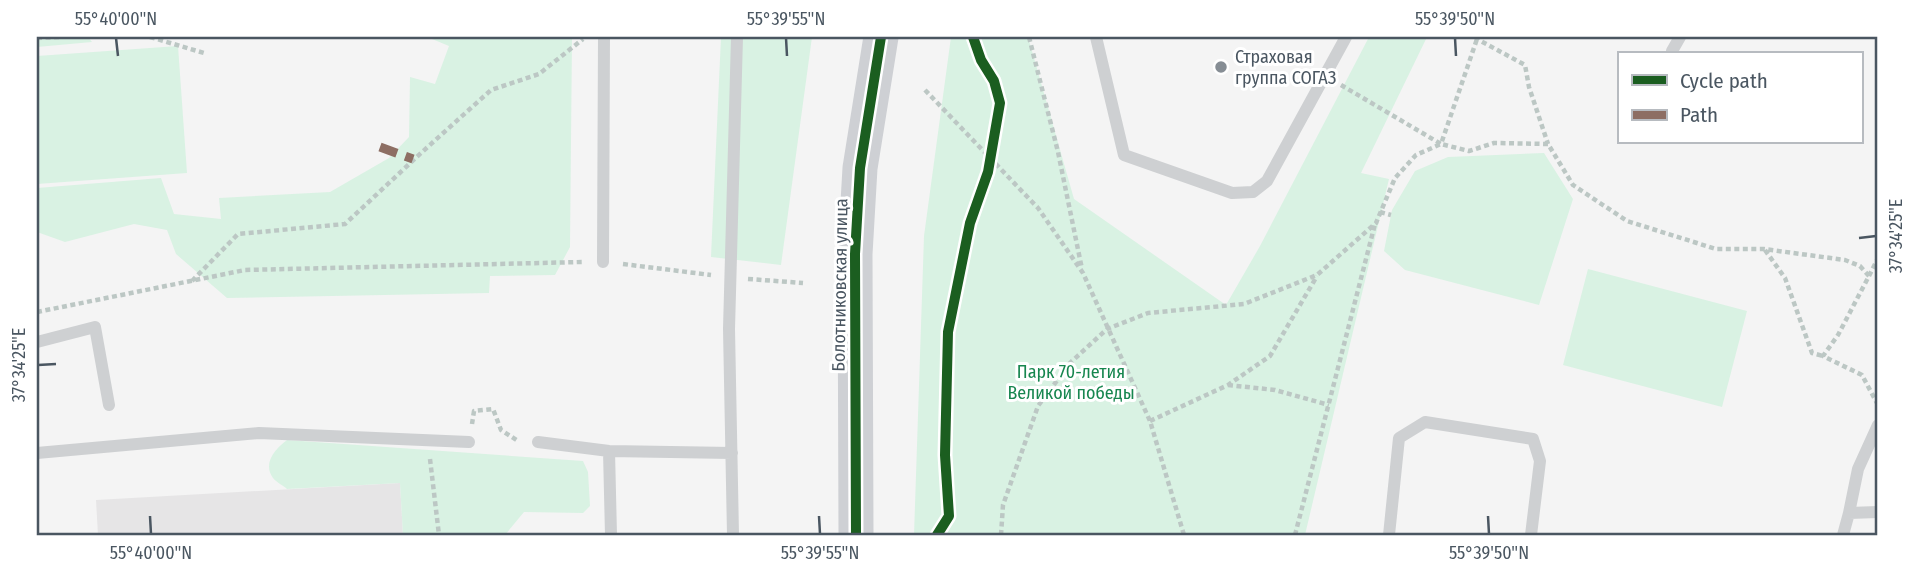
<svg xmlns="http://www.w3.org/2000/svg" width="1915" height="572" font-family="'Fira Sans Condensed',sans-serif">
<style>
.education{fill:#e6e5e6}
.green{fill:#d9f2e3}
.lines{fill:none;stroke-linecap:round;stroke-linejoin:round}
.path{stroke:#bcc7c4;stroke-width:4.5;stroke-dasharray:5 3.5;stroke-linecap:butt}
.lane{stroke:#ced0d2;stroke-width:12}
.secondary{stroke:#ced0d4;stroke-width:35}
.quiet{stroke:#8d6e63;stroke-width:9;stroke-dasharray:18 9;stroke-linecap:butt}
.cycleway-casing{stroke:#fff;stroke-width:15}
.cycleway{stroke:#1b5e20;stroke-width:10}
.ticks{fill:none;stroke:#4a5661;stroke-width:2.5}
.poi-dot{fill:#868d94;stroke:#fff;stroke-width:2.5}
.labels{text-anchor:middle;stroke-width:6;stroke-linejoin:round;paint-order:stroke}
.poi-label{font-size:18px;fill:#4a5661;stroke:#fff;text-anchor:start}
.street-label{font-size:18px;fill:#4a5661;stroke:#fff}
.park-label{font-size:18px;fill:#17864f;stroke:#fff}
.neatline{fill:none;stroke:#4a5661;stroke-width:2.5}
.ticks-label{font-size:18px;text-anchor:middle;fill:#4a5661}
</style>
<rect width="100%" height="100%" fill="#f4f4f4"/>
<path class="education" d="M 400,483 L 403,535 L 98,535 L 96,500 Z"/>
<path class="green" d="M 37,37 L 88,37 L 92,42 L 37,47 Z
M 433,37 L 572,37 L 570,247 L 555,275 L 490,276 L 489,293 L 227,298 L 176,254 L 167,230 L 134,224 L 65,242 L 37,232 L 37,188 L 161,178 L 174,214 L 221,219 L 219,198 L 330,192 L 389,158 L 409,137 L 410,77 L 435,84 L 449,46 L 432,39 Z
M 721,37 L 812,37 L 781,265 L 711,257 Z
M 951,37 L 1028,37 L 1074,199 L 1226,305 L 1260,246 L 1369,37 L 1427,37 L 1361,173 L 1389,179 L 1305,535 L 914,535 L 924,236 Z
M 178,46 L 187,173 L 37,184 L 37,56 Z
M 1544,153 L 1573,199 L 1539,305 L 1405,270 L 1384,251 L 1392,210 L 1415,171 L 1448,157 Z
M 1588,269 L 1747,311 L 1722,407 L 1563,365 Z
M 287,440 L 583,461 L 588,472 L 590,506 L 583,513 L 524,512 L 505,535 L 403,535 L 400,483 L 287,489 C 284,486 276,482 273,478 C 262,463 276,448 287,440 Z"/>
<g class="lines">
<path class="path" d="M 150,37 L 204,53
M 1029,37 L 1058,152 L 1082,269
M 1479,37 L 1477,39 L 1525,65 L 1529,87 L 1548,144
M 37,38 L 59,37
M 1341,85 L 1441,144 L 1477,39
M 925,90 L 1038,208 L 1083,273 L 1150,421 L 1184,535
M 1380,212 L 1391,215
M 1765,250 L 1785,278 L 1812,353 L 1823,356
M 623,264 L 711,275
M 1869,276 L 1878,258
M 748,279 L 803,283
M 192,281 L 238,234 L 345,224 L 421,153 L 491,90 L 539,74 L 583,39
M 37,312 L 245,270 L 582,262
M 1228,385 L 1275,390 L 1329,405
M 1150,421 L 1228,385 L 1270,356 L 1317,276
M 472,424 L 474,411 L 493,409 L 501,430 L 518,441
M 430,459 L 439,535
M 1001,535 L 1003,505 L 1038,406 L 1070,363 L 1107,329 L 1148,313 L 1244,304 L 1317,275 L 1376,223 L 1395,178 L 1416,155 L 1441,144 L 1469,151 L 1494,143 L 1548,144 L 1573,185 L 1627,221 L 1716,249 L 1764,249 L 1845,260 L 1860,266 L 1869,276 L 1838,335 L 1823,356 L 1862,375 L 1878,405
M 1295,535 L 1375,224"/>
<path class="lane" d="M 1096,37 L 1124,155 L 1232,193 L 1253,192 L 1267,181 L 1346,37
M 1672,51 L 1680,37
M 603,262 L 604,37
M 37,342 L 95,327 L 109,405
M 538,442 L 609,451 L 732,453
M 609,451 L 611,535
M 37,453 L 259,433 L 469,442
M 1849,513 L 1858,469 L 1878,425
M 733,535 L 729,329 L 737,37
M 1389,535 L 1399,438 L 1425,422 L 1533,439 L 1540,461 L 1531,535
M 1843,535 L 1849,513 L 1878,512"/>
<path class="secondary" d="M 856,535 L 855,254 L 860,168 L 881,37"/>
<path class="quiet" d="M 380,147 L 413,159"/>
<defs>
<path id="cycleway" d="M 856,535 L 855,254 L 860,168 L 881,37
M 937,535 L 949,516 L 945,455 L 948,332 L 970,223 L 988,172 L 1000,103 L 994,81 L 981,60 L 973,37"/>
</defs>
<use href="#cycleway" class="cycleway-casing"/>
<use href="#cycleway" class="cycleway"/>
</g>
<path class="ticks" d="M 116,38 L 118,56M 786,38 L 787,56M 1455,38 L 1456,56M 1859,238 L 1876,236M 38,365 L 56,364M 150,516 L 151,534M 819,516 L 820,534M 1488,516 L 1489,534"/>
<circle class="poi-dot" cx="1221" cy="67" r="7"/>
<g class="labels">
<g class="poi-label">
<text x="1235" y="63">Страховая<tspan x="1235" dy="21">группа СОГАЗ</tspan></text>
</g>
<g class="street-label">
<text transform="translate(840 285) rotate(-89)" y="6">Болотниковская улица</text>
</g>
<g class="park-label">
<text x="1071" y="378">Парк 70-летия<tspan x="1071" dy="21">Великой победы</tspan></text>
</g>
</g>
<rect width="1915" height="572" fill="none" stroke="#ffffff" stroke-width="77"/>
<rect x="1618" y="52" width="245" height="91" fill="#ffffff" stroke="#b7bbc0" stroke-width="2"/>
<rect x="1632" y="75" width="35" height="10" fill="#1b5e20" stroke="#b7bbc0" stroke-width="2"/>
<text x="1680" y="88" font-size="21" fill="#4a5661">Cycle path</text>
<rect x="1632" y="110" width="35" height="10" fill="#8d6e63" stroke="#b7bbc0" stroke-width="2"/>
<text x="1680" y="122" font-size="21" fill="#4a5661">Path</text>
<rect x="38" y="38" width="1838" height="496" class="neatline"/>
<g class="ticks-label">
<text x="116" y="25">55°40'00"N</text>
<text x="786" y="25">55°39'55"N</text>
<text x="1455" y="25">55°39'50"N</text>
<text transform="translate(1896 236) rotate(-90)" y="6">37°34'25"E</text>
<text transform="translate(19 365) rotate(-90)" y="6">37°34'25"E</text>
<text x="151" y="559">55°40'00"N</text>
<text x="820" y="559">55°39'55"N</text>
<text x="1489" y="559">55°39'50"N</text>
</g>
</svg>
